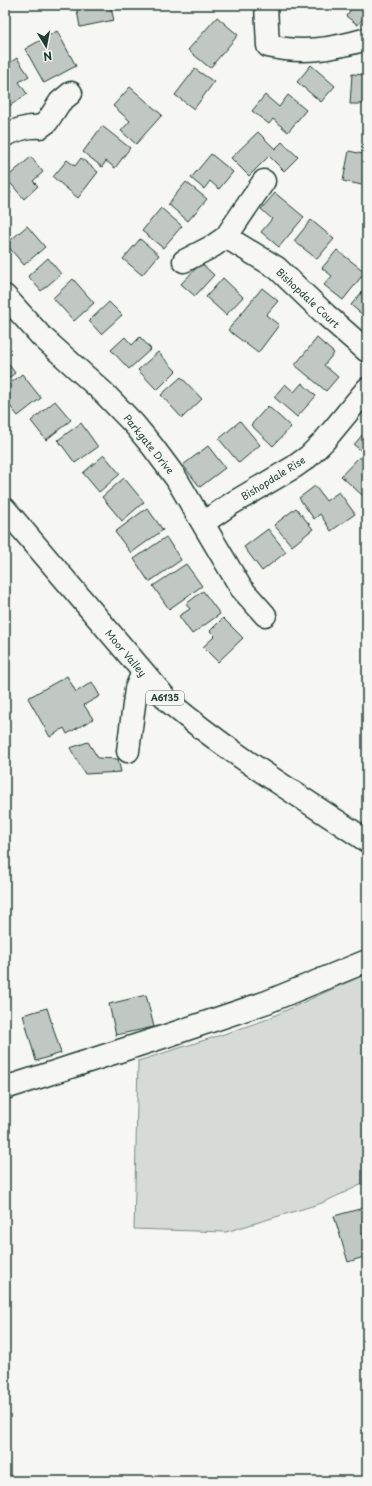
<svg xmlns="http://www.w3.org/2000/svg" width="372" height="1486" font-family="'Playpen Sans',sans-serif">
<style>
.green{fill:#d6dbd6;stroke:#7a8c85}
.building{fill:#c1c8c3;stroke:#1f3d34}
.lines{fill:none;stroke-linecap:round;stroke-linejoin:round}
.minor-casing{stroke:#1f3d34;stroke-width:25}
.major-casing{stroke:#1f3d34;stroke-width:25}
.minor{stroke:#f6f6f2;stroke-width:22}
.major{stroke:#f6f6f2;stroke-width:22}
.labels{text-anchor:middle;stroke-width:3.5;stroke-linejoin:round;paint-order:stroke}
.shield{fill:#f6f6f2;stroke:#60746d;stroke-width:1}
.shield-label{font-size:9px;font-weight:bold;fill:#1f3d34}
.street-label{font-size:10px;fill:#1f3d34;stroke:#f6f6f2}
</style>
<rect width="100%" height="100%" fill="#f6f6f2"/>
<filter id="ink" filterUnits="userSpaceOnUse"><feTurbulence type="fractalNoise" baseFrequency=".025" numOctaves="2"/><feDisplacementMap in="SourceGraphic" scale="8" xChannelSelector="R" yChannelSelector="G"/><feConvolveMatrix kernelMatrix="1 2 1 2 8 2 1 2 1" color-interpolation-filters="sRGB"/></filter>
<g filter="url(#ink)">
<path class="green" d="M 367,973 L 367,1182 L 322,1203 L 226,1232 L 134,1229 L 138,1061 L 224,1034 L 265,1020 Z"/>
<path class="building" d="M 76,5 L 110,5 L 114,20 L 80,27 Z
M 350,5 L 367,5 L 367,13 L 358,25 L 346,16 L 353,7 Z
M 217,17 L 238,35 L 210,68 L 188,50 Z
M 57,31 L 76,66 L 44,83 L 25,49 Z
M 17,58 L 29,76 L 19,82 L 27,94 L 8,107 L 5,103 L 5,66 Z
M 311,65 L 335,86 L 321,102 L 297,82 Z
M 195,69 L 214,82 L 194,109 L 175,95 Z
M 352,74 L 367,75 L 367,104 L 350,104 Z
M 130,87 L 162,115 L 136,144 L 121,131 L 130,121 L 113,106 Z
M 265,95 L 279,107 L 288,95 L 306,110 L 288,132 L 273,119 L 269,124 L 252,111 Z
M 102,126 L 130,148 L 115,168 L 106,161 L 102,167 L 83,152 Z
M 258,132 L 275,149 L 282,142 L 298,157 L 284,171 L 269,156 L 249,176 L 231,158 Z
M 349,151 L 367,155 L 367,186 L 343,181 Z
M 211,154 L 233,172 L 219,189 L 210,181 L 204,189 L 191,178 Z
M 31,157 L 43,172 L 33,181 L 38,186 L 24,199 L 6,178 Z
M 81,158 L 98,172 L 78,198 L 53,177 L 67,160 L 75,166 Z
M 186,182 L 207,199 L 188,221 L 168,204 Z
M 5,185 L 11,193 L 5,197 Z
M 275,193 L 304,217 L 279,247 L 261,232 L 272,219 L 261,209 Z
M 161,208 L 182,226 L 163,248 L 142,231 Z
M 311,220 L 334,239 L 317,259 L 294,241 Z
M 27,226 L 45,247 L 24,265 L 6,244 Z
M 140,239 L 159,255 L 142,275 L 123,259 Z
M 337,250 L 365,272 L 343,300 L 324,285 L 332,276 L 322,268 Z
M 48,258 L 61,274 L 41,291 L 28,276 Z
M 201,263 L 214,275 L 195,296 L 181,284 Z
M 223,278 L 243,297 L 226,315 L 206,297 Z
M 73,279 L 94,303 L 74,321 L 53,298 Z
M 367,286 L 367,312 L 364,316 L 351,305 Z
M 262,288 L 278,301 L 266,315 L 279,325 L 258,353 L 228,330 Z
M 109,302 L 122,315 L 101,334 L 89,321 Z
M 125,337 L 132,345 L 140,337 L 151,349 L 129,369 L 111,350 Z
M 317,338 L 334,353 L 324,365 L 338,377 L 326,391 L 295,365 Z
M 158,352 L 176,371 L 157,390 L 138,370 Z
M 5,359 L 15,373 L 5,381 Z
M 22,374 L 41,398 L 18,416 L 5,400 L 5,388 Z
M 181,377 L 202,399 L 182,418 L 161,395 Z
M 302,383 L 316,396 L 297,417 L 274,397 L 285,384 L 294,392 Z
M 55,401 L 71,420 L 46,440 L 31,421 Z
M 268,406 L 291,427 L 273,446 L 251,425 Z
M 240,421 L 260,445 L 239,463 L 219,439 Z
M 81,423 L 98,447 L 75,463 L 58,440 Z
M 367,429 L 367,455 L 354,445 Z
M 208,446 L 225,468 L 200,487 L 183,465 Z
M 104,455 L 120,474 L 99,492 L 83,473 Z
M 359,457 L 367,464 L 367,490 L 362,495 L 341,476 Z
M 124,478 L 144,502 L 122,521 L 102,497 Z
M 315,486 L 326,501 L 339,492 L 355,514 L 331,531 L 320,514 L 314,519 L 299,498 Z
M 147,508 L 163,530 L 131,553 L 115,532 Z
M 296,508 L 313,529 L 292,546 L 274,525 Z
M 268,529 L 286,552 L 262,571 L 244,547 Z
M 166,537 L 181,560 L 149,582 L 134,559 Z
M 186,564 L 202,586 L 169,609 L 153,586 Z
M 203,591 L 220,614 L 192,634 L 179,616 L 190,609 L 186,604 Z
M 223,618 L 243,638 L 218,662 L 203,647 L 215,636 L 210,631 Z
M 67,676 L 76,692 L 92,682 L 100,696 L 84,705 L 93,719 L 67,734 L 64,728 L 50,737 L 28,698 Z
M 88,742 L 98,758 L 118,759 L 121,772 L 85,774 L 70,748 Z
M 146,995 L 154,1027 L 116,1035 L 109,1004 Z
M 47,1008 L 61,1053 L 36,1061 L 23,1015 Z
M 367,1207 L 367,1232 L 363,1233 L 367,1246 L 367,1256 L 348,1262 L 334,1216 Z"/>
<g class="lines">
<defs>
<path id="minor" d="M 266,5 L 268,46 C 303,54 332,49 367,39
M 5,135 C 17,130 27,126 40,127 L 47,122 L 60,102 L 71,93
M 226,237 L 277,268 L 326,315 L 367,351
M 184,261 L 213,246 L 226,237 L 264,181
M 5,296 L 41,336 L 103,392 L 134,424 L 153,447 L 176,478 L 241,588 L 265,615
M 203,523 L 231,504 L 294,467 L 308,457 L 324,441 L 367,389
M 128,751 L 136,689 L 143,672
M 5,1088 L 169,1035 L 267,1002 L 367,961"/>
<path id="major" d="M 5,509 L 169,702 C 230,754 300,796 367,841"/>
</defs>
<use href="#minor" class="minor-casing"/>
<use href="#major" class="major-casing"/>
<use href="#minor" class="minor"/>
<use href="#major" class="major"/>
</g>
</g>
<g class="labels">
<rect class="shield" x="146" y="691" width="38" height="14" rx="3"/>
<g class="shield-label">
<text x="165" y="701">A6135</text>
</g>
<g class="street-label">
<text transform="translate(308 298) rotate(43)" y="4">Bishopdale Court</text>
<text transform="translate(149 444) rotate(51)" y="4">Parkgate Drive</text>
<text transform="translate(273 478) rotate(-32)" y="4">Bishopdale Rise</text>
<text transform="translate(126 653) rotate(50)" y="4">Moor Valley</text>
</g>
</g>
<rect width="372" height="1486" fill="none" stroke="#f6f6f2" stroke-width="20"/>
<rect x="10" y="10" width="352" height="1466" fill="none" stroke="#1f3d34" stroke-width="1.5" filter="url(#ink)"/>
<g transform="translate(46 46) rotate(170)" stroke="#f6f6f2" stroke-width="3" paint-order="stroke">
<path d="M0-3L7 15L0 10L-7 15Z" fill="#1f3d34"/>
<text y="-6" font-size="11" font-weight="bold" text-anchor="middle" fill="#1f3d34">N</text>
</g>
</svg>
